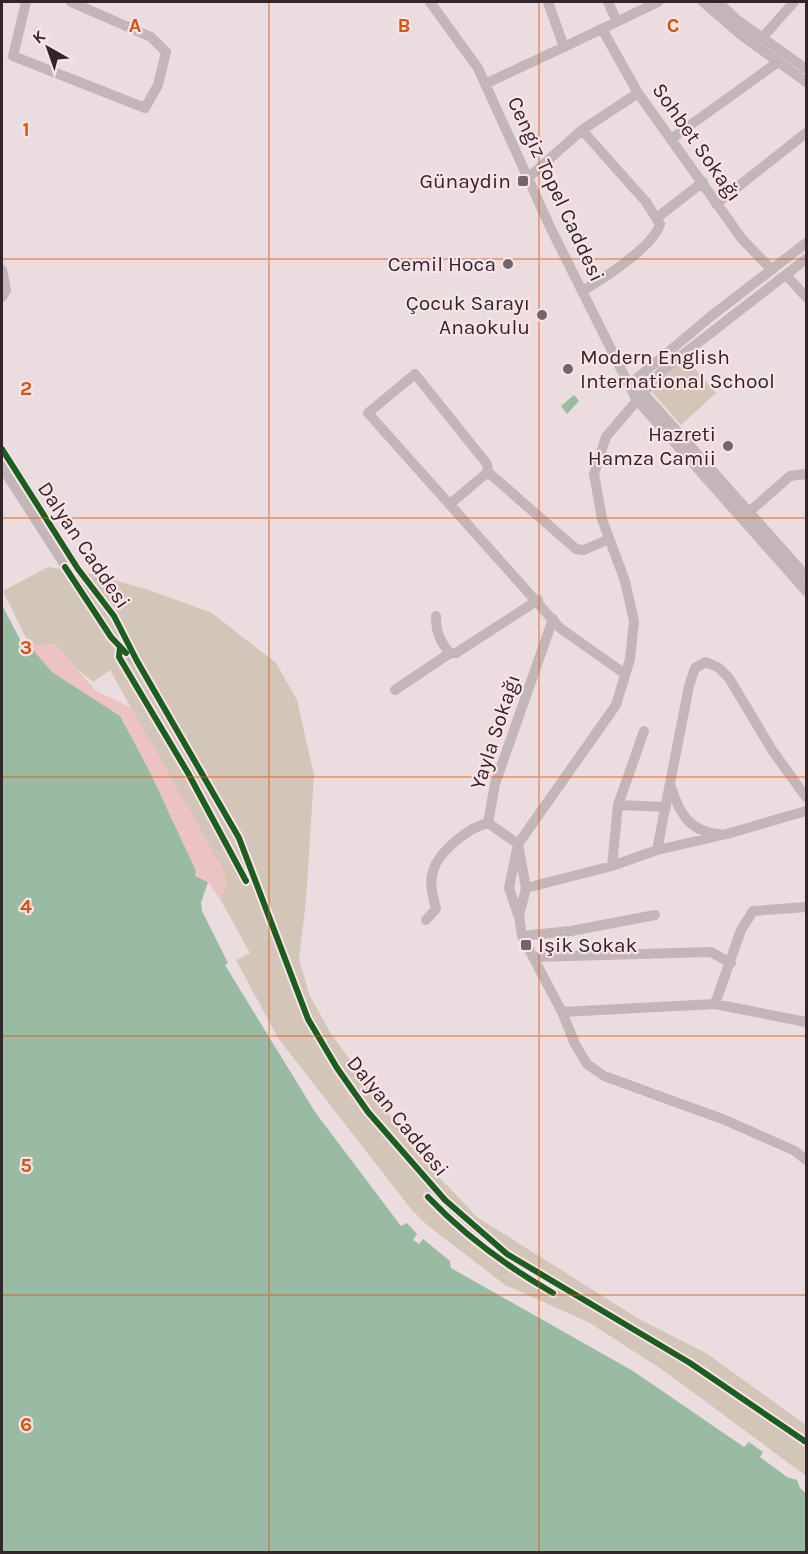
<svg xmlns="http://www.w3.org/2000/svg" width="808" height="1554" font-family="Karla,sans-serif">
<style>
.green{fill:#d3c5b7}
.sand{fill:#ecc2c4}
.water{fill:#99bba4}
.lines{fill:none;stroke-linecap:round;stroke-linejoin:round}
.minor{stroke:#c3b6b9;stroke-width:10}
.cycleway-casing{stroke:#f9e3e6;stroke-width:10}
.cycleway{stroke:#1b5e20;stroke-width:6}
.grid{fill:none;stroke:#d6540f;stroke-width:1.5;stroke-opacity:0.55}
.poi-dot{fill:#736569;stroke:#f9e3e6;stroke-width:2}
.labels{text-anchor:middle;stroke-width:4.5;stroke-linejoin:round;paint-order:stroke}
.street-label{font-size:21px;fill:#33252a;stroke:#f9e3e6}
.poi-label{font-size:21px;fill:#33252a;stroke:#f9e3e6;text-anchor:end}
.grid-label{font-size:20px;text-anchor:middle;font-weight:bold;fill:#d6540f;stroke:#f9e3e6;stroke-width:4.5;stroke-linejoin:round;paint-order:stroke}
</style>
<rect width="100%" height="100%" fill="#ebdddf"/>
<path class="green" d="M 685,357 L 716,393 L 681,425 L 652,392 L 660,378 Z
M 48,567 L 92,574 L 149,590 L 212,613 L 276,663 L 297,700 L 314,775 L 306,901 L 299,959 L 309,994 L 330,1032 L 418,1155 L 477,1217 L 639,1319 L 706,1353 L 806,1425 L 806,1476 L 663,1370 L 588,1322 L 505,1285 L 426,1224 L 411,1209 L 278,1038 L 236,960 L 250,953 L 220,899 L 226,886 L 224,872 L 110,670 L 93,682 L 77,669 L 55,644 L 30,646 L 3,591 Z"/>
<path class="sand" d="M 55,644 L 96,691 L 132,708 L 224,872 L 226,886 L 220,899 L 208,882 L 195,876 L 196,871 L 150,772 L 120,716 L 52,672 L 30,646 Z"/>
<path class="water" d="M 574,395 L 579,401 L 567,414 L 561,406 Z
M 2,605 L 24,647 L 30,646 L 52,672 L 120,716 L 150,772 L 196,871 L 195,876 L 208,882 L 201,903 L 202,911 L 228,963 L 225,965 L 315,1112 L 401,1226 L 407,1223 L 417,1234 L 413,1240 L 419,1244 L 423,1239 L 450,1261 L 451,1268 L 633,1371 L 744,1447 L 749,1442 L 763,1452 L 760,1457 L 787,1477 L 797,1480 L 800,1488 L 806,1493 L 806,1552 L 2,1552 Z"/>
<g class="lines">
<path class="minor" d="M 26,2 L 13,56 L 145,108 L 158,85 L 166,52 L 151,37 L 71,2
M 430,2 L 478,68 L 551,229 L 636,399 L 806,591
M 608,2 L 617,22
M 703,2 L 741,35 L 806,82
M 718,2 L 736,19 L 806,69
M 602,29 L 638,93 L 742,239 L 772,270
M 762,38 L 794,2
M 564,47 L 658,2
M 485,84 L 564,47 L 548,2
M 671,139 L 778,62
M 528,178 L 582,130 L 638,93
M 716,204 L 806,133
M 658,217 L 703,182
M 806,259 L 663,370 L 606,437 L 594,474 L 602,519 L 625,581 L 634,621 L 630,659 L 616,705 L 518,844 L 526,888 L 519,916 L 522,936 L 562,1012 L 575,1044 L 587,1064 L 604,1076 L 725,1120 L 795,1151 L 806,1160
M 2,270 L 6,290 L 2,297
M 787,276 L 806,297
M 582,291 C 602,280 654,246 660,224 L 646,202 L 582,130
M 629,385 L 710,317 L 806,243
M 644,394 L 806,576
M 2,449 L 78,569 L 114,616 L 137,661 L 239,838 L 308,1019 L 337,1068 L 368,1112 L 445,1200 L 507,1254 L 690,1363 L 806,1442
M 2,467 L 111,637 L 134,660
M 450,504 L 488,472
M 749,512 L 790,476 L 806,474
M 609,539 L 584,550 L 576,549 L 488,472 L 487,464 L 415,374 L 368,413 L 560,628 L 625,674
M 436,616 C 436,631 439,641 450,653 L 456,653 L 538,600
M 395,690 L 450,653
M 671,787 C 679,812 689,832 719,834
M 618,805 L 666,807
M 657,850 L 689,686 L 695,668 L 706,662 L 719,668 L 729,678 L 772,750 L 806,797
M 612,866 L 618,805 L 644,731
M 526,888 L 612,866 L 657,850 L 727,834 L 806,811
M 518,915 L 509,888 L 518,844 L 488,823 L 495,784 L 553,619
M 426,920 L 436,909 C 433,896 429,884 433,871 C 439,851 469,827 488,823
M 522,936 L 571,931 L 655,915
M 535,957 L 711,952 L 731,963
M 715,1004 L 806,1022
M 562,1012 L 715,1004 L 741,930 L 753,911 L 806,907"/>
<defs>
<path id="cycleway" d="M 2,449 L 78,569 L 114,616 L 137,661 L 239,838 L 308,1019 L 337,1068 L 368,1112 L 445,1200 L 507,1254 L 690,1363 L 806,1442
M 65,567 L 111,637 L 126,653
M 120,647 L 119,657 L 188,773 L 246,881
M 428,1197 C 465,1236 506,1266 553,1293"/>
</defs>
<use href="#cycleway" class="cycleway-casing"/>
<use href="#cycleway" class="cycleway"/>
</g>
<path class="grid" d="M 269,2 L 269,1552M 539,2 L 539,1552M 2,259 L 806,259M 2,518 L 806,518M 2,777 L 806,777M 2,1036 L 806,1036M 2,1295 L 806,1295"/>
<g class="poi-dot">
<rect x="517" y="175" width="12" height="12" rx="3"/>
<circle cx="508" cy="264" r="6"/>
<circle cx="542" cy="315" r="6"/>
<circle cx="568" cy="369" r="6"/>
<circle cx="728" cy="446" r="6"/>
<rect x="520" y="939" width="12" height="12" rx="3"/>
</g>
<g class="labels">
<g class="street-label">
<text transform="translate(697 142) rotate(55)" y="7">Sohbet Sokağı</text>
<text transform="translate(556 189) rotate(65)" y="7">Cengiz Topel Caddesi</text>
<text transform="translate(84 545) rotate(56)" y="7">Dalyan Caddesi</text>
<text transform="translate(495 732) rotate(-72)" y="7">Yayla Sokağı</text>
<text transform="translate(398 1116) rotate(51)" y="7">Dalyan Caddesi</text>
</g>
<g class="poi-label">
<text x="511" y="188">Günaydin</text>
<text x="496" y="271">Cemil Hoca</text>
<text x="530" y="310">Çocuk Sarayı<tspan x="530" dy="24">Anaokulu</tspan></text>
<text x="580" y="364" text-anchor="start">Modern English<tspan x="580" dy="24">International School</tspan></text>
<text x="716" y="441">Hazreti<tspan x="716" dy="24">Hamza Camii</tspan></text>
<text x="538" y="952" text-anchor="start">Işik Sokak</text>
</g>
</g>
<g class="grid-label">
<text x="135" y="32">A</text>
<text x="404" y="32">B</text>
<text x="673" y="32">C</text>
<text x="26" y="136">1</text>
<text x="26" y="395">2</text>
<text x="26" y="654">3</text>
<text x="26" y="913">4</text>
<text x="26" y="1172">5</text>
<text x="26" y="1431">6</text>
</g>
<rect width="808" height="1554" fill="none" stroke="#33252a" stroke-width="6"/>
<g transform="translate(48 48) rotate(320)" stroke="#f9e3e6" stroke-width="4.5" paint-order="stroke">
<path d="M0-4.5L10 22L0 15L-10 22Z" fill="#33252a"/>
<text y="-9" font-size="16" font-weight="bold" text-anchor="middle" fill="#33252a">K</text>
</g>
</svg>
